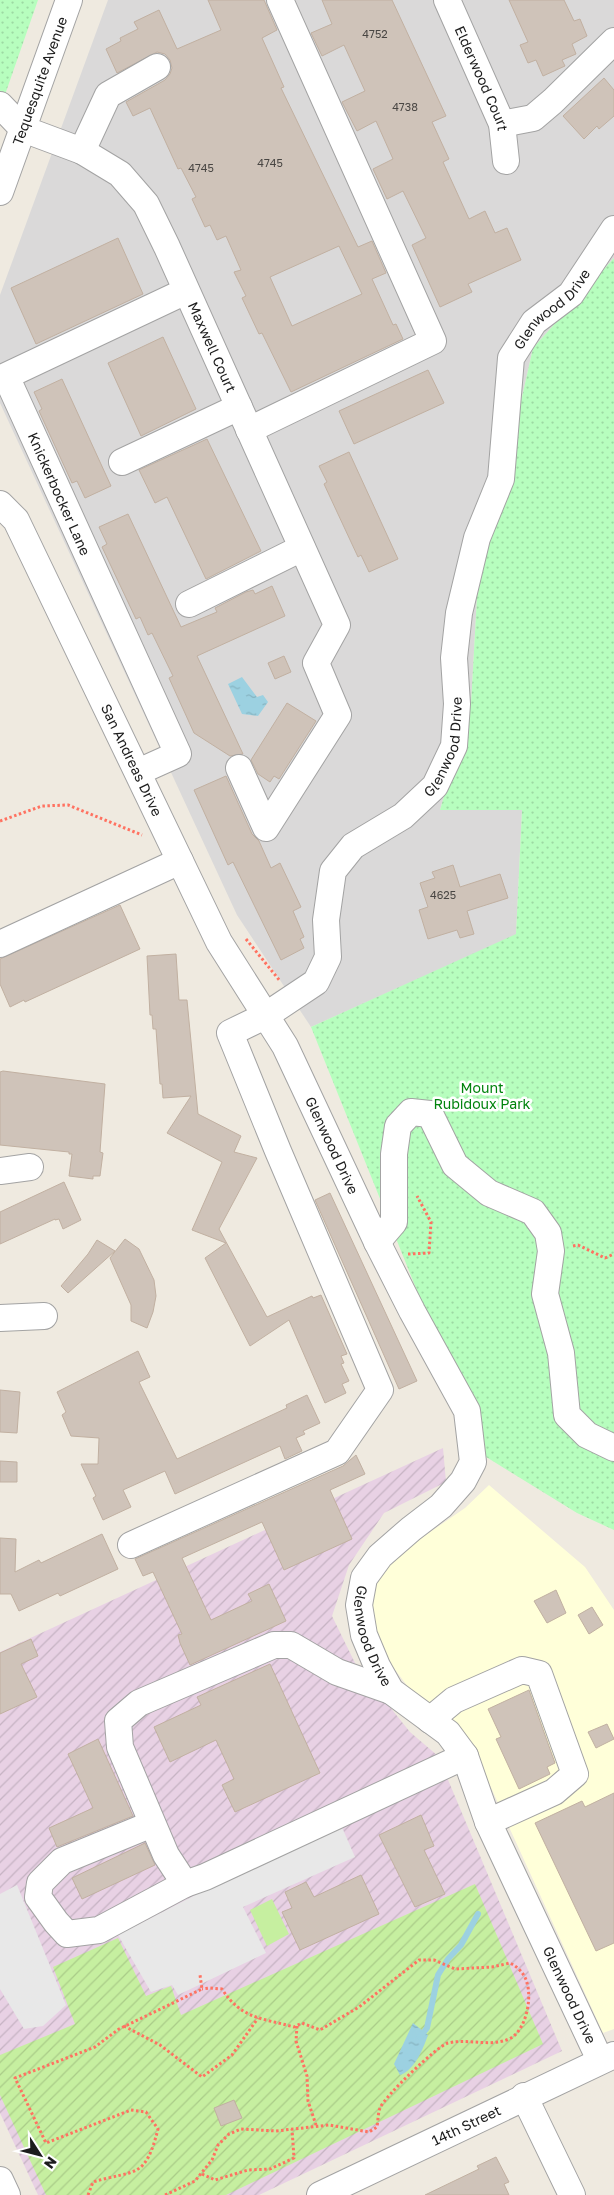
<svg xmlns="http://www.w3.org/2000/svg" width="614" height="2195" font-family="'Golos Text',sans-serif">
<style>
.residential{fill:#dad9d9}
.industrial{fill:url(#industrial-furrows)}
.education{fill:#ffffd9}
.grass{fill:#c6efa0}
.park{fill:url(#park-dots)}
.garden{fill:url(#garden-furrows)}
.parking{fill:#e8e8e8}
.water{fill:url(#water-ripples)}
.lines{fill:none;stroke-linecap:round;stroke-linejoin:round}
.stream{stroke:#9cd1e1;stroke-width:6}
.building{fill:#cfc3b9;stroke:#c1b0a1;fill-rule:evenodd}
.minor-casing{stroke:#a3a3a3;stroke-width:28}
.path{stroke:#ff7261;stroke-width:3;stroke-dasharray:2.5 2.5;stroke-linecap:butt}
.minor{stroke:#fff;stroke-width:26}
.labels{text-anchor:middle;stroke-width:5;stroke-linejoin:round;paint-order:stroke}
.number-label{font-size:11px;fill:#494643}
.street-label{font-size:14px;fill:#1c1c1c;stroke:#fff}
.park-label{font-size:14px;fill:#01830d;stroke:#fff}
</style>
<defs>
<pattern id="industrial-furrows" width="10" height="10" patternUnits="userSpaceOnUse" patternTransform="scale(1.25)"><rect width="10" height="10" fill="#e8d1e4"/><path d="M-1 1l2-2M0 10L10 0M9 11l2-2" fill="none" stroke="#c6b3c3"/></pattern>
<pattern id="park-dots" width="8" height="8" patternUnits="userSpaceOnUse" patternTransform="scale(1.25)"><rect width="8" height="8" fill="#b7febe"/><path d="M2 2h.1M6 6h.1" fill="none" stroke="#9dd9a3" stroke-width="1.8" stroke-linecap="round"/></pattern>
<pattern id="garden-furrows" width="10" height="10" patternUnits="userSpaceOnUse" patternTransform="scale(1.25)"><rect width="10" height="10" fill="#c6efa0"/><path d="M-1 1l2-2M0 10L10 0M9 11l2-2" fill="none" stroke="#aacc89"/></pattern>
<pattern id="water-ripples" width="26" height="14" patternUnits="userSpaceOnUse" patternTransform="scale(1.25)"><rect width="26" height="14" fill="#9cd1e1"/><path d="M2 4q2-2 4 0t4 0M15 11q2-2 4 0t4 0" fill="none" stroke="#86b3c0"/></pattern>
</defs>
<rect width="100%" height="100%" fill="#efeae0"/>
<path class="residential" d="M 108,0 L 614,0 L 614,258 L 533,348 L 477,597 L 471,704 L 440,810 L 522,810 L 516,935 L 311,1027 L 237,915 L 0,403 L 0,295 Z"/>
<path class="industrial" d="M 443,1448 L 446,1482 L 384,1513 L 349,1565 L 332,1616 L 356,1665 L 410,1732 L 438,1756 L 562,2051 L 259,2195 L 38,2195 L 0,2113 L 0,1652 Z"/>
<path class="education" d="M 489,1485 L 585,1567 L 614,1610 L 614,2029 L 603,2033 L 478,1759 L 415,1696 L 380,1650 L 369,1593 L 388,1561 L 465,1508 Z"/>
<path class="grass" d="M 272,1899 L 289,1934 L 267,1946 L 250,1910 Z"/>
<path class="park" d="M 0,0 L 38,0 L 0,109 Z
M 614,258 L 614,1530 L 577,1513 L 483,1455 L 311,1027 L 516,934 L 522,810 L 440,810 L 471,704 L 477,597 L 533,348 Z"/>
<path class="garden" d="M 475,1884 L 543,2044 L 226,2195 L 46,2195 L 0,2095 L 0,2055 L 75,2024 L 53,1967 L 118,1938 L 146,1996 L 171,1986 L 181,2015 Z"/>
<path class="parking" d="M 341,1825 L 355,1857 L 243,1907 L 266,1953 L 178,1995 L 172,1985 L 151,1992 L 118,1935 L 265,1859 Z
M 17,1885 L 66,2005 L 43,2026 L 24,2029 L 0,1989 L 0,1894 Z"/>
<path class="water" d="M 242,677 L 257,697 L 263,695 L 268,702 L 258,716 L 242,714 L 228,684 Z
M 413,2023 L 428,2035 C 423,2049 415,2070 400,2075 L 394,2064 Z"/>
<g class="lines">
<path class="stream" d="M 420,2037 L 427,2028 L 438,1975 L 448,1959 L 461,1945 L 478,1914"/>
</g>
<path class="building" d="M 208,0 L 264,0 L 277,30 L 262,38 L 284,87 L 281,88 L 358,247 L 372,241 L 386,273 L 372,279 L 393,325 L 396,324 L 403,339 L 291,392 L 262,333 L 259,334 L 242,298 L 246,296 L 234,272 L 241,270 L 226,236 L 217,240 L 210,225 L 205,227 L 192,199 L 196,197 L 181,168 L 178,169 L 150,108 L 133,116 L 126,102 L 165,80 L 170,74 L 172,68 L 170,60 L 165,54 L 157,52 L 117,73 L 106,49 L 121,41 L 120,38 L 138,29 L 134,22 L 159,10 L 177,49 L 221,30 ZM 339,246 L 362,294 L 292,326 L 270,277 Z
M 322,0 L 392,0 L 446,116 L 432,122 L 449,159 L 443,162 L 469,219 L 485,211 L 495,233 L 507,228 L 521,260 L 468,284 L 472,292 L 440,307 L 412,245 L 426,238 L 403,191 L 387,199 L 373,169 L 393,159 L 376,121 L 357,131 L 342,102 L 365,91 L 344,45 L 322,56 L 311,33 L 332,24 Z
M 509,0 L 564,0 L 574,21 L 580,19 L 587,36 L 572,44 L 576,54 L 562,60 L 565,66 L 543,76 L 536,60 L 528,63 L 520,45 L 528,42 Z
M 604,78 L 614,90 L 614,116 L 599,129 L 597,126 L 584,139 L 563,116 Z
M 118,238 L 143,294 L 36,344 L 11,288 Z
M 163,337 L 196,409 L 141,436 L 108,363 Z
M 428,370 L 444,403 L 354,444 L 339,411 Z
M 62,379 L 111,486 L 85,498 L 77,481 L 72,483 L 39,411 L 42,409 L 34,392 Z
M 207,439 L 261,551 L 206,579 L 167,497 L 155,503 L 139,470 Z
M 349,452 L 398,559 L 369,572 L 361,555 L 358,557 L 324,484 L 327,482 L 319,466 Z
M 128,514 L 181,627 L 217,612 L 215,608 L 246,592 L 253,590 L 255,594 L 272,586 L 285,616 L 197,656 L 243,754 L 230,756 L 194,733 L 169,678 L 173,676 L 152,633 L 148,635 L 140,617 L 136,619 L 102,547 L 107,544 L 99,527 Z
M 284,656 L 291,672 L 275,679 L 268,663 Z
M 287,703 L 316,721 L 279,779 L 274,776 L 270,782 L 258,774 L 251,760 Z
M 226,776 L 252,834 L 259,841 L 271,868 L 280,863 L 301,907 L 293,911 L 304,937 L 300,939 L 304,948 L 281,960 L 233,862 L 228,865 L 194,790 Z
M 453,865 L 460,887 L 500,874 L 508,898 L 467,911 L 474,934 L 460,938 L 457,930 L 428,939 L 419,910 L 428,907 L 420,883 L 435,878 L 432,872 Z
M 120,905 L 140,949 L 25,1002 L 24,1000 L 10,1007 L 0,984 L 0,959 Z
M 176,954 L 179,1000 L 187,1000 L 198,1114 L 241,1136 L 234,1152 L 257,1158 L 219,1229 L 267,1317 L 312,1296 L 313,1298 L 321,1295 L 347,1354 L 341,1356 L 344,1363 L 341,1364 L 349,1381 L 342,1384 L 346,1393 L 325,1403 L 289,1320 L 250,1346 L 205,1258 L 226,1243 L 192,1230 L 222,1162 L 167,1133 L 191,1096 L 163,1098 L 162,1084 L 160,1084 L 156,1029 L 153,1029 L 152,1015 L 150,1015 L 147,956 Z
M 3,1071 L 105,1084 L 100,1152 L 103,1153 L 100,1176 L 93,1176 L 93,1179 L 69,1176 L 72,1154 L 69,1154 L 69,1152 L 0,1145 L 0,1072 Z
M 64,1182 L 81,1220 L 63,1229 L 59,1219 L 55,1220 L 55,1219 L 0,1244 L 0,1212 Z
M 330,1193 L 417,1381 L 399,1389 L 315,1200 Z
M 125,1239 L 139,1249 L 154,1280 L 156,1296 L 153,1312 L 147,1328 L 131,1321 L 131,1305 L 110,1258 Z
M 97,1240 L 115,1251 L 68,1293 L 61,1286 L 88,1254 Z
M 138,1351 L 150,1377 L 139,1382 L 177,1459 L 287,1408 L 286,1405 L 307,1395 L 320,1423 L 303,1431 L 305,1434 L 296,1438 L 302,1451 L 285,1459 L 280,1446 L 175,1494 L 165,1471 L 123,1490 L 131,1507 L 103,1520 L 93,1498 L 96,1496 L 81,1464 L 98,1464 L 99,1438 L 71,1436 L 62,1415 L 66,1412 L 57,1392 Z
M 0,1390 L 20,1392 L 17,1433 L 0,1432 Z
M 356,1455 L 365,1474 L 330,1490 L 352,1539 L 284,1570 L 262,1522 L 182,1558 L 211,1620 L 252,1601 L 248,1594 L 269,1584 L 286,1621 L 190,1665 L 180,1643 L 178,1635 L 182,1634 L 153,1572 L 143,1576 L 135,1559 L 343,1466 Z
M 0,1461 L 17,1462 L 17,1482 L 0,1482 Z
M 102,1534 L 118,1569 L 60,1596 L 58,1593 L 19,1611 L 11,1594 L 0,1594 L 0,1538 L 16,1539 L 15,1572 L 39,1560 L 41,1563 Z
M 556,1590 L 566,1613 L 547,1623 L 534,1601 Z
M 592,1607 L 603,1625 L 589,1634 L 578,1615 Z
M 31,1639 L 38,1656 L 21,1664 L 37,1697 L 0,1714 L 0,1653 Z
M 270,1664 L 320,1773 L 235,1812 L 222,1785 L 234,1779 L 216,1740 L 170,1762 L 154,1727 L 201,1705 L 197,1697 Z
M 529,1690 L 555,1763 L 547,1767 L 550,1774 L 519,1789 L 496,1739 L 501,1737 L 488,1709 Z
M 607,1724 L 614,1739 L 596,1748 L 588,1732 Z
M 98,1739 L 133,1816 L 57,1847 L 49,1828 L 93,1808 L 68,1754 Z
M 614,1793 L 614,1943 L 596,1951 L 535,1823 L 582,1801 L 585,1807 Z
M 421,1815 L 434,1846 L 424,1850 L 445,1894 L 415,1907 L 379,1835 Z
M 145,1843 L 155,1865 L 82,1899 L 72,1878 Z
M 361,1875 L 379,1914 L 300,1950 L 282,1912 L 292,1908 L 285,1892 L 306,1882 L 314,1897 Z
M 234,2100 L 242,2118 L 221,2126 L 214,2108 Z
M 496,2157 L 509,2182 L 504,2184 L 509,2195 L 425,2195 L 479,2169 L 477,2166 Z"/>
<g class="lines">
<defs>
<g id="minor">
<path id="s1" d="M 447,0 L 502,124 L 506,161"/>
<path id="s2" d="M 0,105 L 23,129 L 82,151 L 120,174 L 146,204 L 167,247 L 337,625 L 316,663 L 338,715 L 266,828 L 239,768"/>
<path d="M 502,124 L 533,118 L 553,101 L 614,41"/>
<path d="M 82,151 L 108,95 L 157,67"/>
<path id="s3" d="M 0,192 L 69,0"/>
<path d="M 249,430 L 433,341 L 280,0"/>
<path d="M 122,462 L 239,407"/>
<path id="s4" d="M 0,504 L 16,520 L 219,942 L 285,1046 L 377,1242 L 412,1311 L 467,1411 L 473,1462 L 463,1481 L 441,1506 L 411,1529 L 380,1556 L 364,1578 L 359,1605 L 364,1635 L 377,1666 L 391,1691 L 448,1733 L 465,1756 L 488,1822 L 600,2060"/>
<path d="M 189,604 L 302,548"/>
<path d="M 138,772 L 178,754 L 6,376 L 186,291"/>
<path d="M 0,944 L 180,861"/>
<path d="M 0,1171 L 30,1167"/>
<path d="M 377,1242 L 394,1222 L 394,1154 L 398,1126 L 411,1112 L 430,1114 L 455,1165 L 489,1193 L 533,1212 L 548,1233 L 551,1251 L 545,1294 L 561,1353 L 567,1415 L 587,1435 L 614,1448"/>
<path d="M 0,1318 L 44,1316"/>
<path id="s5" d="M 131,1545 L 337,1452 L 380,1390 L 278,1151 L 230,1033 L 265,1016 L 316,982 L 328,957 L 326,920 L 333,871 L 353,846 L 403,816 L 435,786 L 454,746 L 457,704 L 454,658 L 459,613 L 477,538 L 501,479 L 511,358 L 534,322 L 571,294 L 614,229"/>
<path d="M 391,1691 L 337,1672 L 291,1645 L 274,1645 L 139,1703 L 118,1721 L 120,1747 L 166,1855 L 185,1884 L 205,1877 L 465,1756"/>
<path d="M 430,1720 L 454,1700 L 522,1670 L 539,1674 L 575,1774 L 554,1792 L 488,1822"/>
<path d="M 152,1824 L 62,1861 L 40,1883 L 38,1897 L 56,1922 L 67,1934 L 99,1930 L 185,1884"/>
<path d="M 524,2096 L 572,2195"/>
<path d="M 0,2180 L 7,2195"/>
<path id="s6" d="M 320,2195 L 614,2055"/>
</g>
</defs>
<use href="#minor" class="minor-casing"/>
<path class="path" d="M 0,821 L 42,806 L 68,805 L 142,835
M 246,939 L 280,981
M 573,1246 L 578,1245 L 605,1258 L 614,1254
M 408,1254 L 429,1253 L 431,1222 L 417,1196
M 124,2026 L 160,2045 L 202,2077 L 232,2055 L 258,2018
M 297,2026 L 296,2041 L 307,2076 L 308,2101 L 316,2125
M 202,2174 L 215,2180 L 248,2170 L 270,2169 L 294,2158 L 292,2129
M 88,2195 L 93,2182 C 136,2169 145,2180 158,2129 L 146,2112 L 131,2110 L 46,2143 L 15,2078 L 95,2047 L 119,2029 L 202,1989 L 200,1975
M 165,2195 L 195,2181 L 212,2160 L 218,2145 L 229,2134 L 241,2129 L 276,2131 L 329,2125 L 369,2132 L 377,2127 C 378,2121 378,2113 380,2108 C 385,2096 437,2046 448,2043 C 470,2038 491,2048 511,2038 C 526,2029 532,1999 527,1983 C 525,1974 518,1967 510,1963 L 492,1967 L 455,1969 L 434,1960 L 419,1960 L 359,2007 L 320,2030 L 302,2023 L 294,2027 C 262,2018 241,2019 222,1989 L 210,1988 L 202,1989"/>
<use href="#minor" class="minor"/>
</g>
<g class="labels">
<g class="number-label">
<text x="375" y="38">4752</text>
<text x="405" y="111">4738</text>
<text x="270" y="167">4745</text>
<text x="201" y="172">4745</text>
<text x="443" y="899">4625</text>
</g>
<g class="street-label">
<text dy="5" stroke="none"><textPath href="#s1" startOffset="86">Elderwood Court</textPath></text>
<text dy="5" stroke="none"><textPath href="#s3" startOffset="118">Tequesquite Avenue</textPath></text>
<text dy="5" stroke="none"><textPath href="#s5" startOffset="1542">Glenwood Drive</textPath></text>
<text dy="5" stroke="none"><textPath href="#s2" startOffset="338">Maxwell Court</textPath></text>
<text transform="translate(59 494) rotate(66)" y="5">Knickerbocker Lane</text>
<text dy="5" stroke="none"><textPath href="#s5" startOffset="1078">Glenwood Drive</textPath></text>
<text dy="5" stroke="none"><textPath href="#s4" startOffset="289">San Andreas Drive</textPath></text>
<text dy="5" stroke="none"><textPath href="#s4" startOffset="724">Glenwood Drive</textPath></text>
<text dy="5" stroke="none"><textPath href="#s4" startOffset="1295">Glenwood Drive</textPath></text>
<text dy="5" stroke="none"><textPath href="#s4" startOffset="1715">Glenwood Drive</textPath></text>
<text dy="5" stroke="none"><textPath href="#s6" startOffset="162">14th Street</textPath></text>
</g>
<g class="park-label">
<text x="482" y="1093">Mount<tspan x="482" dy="16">Rubidoux Park</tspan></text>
</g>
</g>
<g transform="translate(40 2155) rotate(126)" stroke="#ffffff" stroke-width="4" paint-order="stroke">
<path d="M0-4L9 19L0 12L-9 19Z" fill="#1c1c1c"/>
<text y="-8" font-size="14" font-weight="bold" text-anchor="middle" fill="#1c1c1c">N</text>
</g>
</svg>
